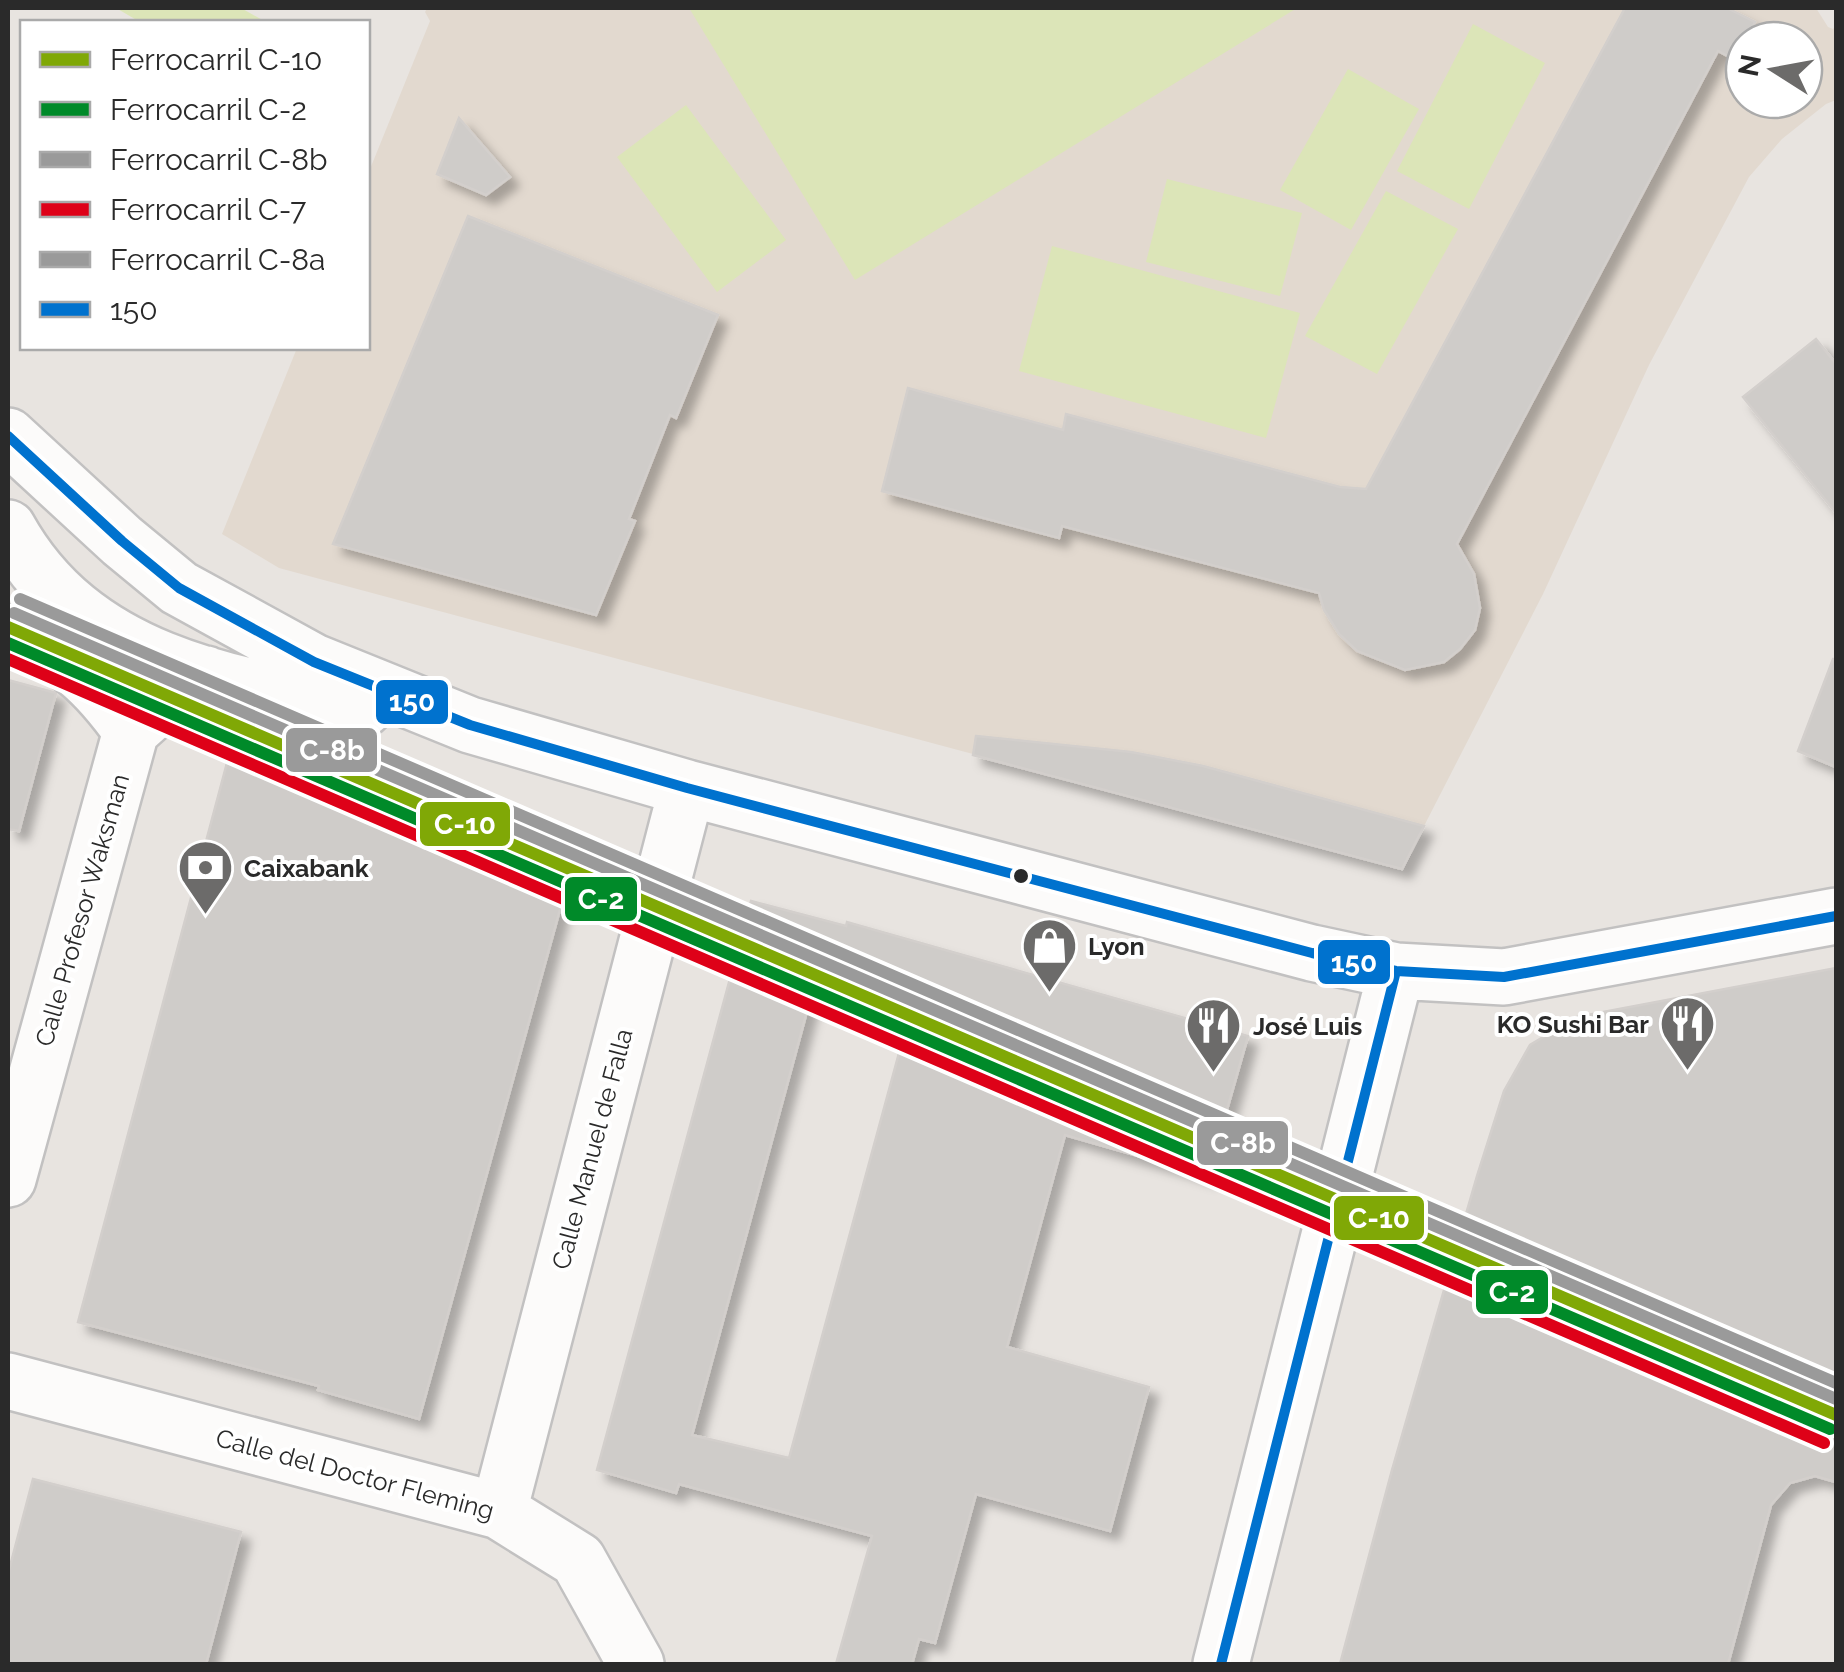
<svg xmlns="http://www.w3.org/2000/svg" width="1844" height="1672" font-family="Raleway,sans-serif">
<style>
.education{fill:#e2d9cf;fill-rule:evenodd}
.pitch{fill:#dce5b8}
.building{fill:#cfccc9;stroke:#d3cfcc;stroke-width:2.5;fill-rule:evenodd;filter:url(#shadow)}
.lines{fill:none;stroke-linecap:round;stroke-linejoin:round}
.minor-casing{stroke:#c2c1c1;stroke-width:60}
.minor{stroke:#fcfbfa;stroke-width:55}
.bus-1-casing{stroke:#fff;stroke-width:18}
.bus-1{stroke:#0072ce;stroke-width:10}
.rail-1-casing{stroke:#fff;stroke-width:20}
.rail-2-casing{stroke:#fff;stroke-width:20}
.rail-3-casing{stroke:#fff;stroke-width:20}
.rail-4-casing{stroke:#fff;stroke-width:20}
.rail-5-casing{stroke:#fff;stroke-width:20}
.rail-1{stroke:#80a806;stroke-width:12}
.rail-2{stroke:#008a29;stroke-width:12}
.rail-3{stroke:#9a9a9a;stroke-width:12}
.rail-4{stroke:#de0118;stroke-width:12}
.rail-5{stroke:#9a9a9a;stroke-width:12}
.bus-dot{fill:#2a2a2a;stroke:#fff;stroke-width:4}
.labels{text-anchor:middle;stroke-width:8;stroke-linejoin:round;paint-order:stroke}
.poi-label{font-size:25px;font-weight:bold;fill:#2a2a2a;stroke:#fff;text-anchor:start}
.street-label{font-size:25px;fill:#2a2a2a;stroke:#fff}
.line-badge{stroke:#fff;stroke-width:4}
.badge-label{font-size:28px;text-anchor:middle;font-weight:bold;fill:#fff}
</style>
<defs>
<filter id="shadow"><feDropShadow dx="9" dy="9" stdDeviation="5" flood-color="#0004"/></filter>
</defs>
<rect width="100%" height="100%" fill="#e8e4e0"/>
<path class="education" d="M 427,8 L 1816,8 L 1828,27 L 1833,29 L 1836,25 L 1836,100 L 1826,104 L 1782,139 L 1749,177 L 1649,365 L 1543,594 L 1402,869 L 279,568 L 222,534 L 297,348 L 368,348 L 368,174 L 430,21 L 425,12 ZM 1744,40 L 1804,40 L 1804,100 L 1744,100 Z"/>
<path class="pitch" d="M 116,8 L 241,8 L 266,22 L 140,22 Z
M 689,8 L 1297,8 L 855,280 Z
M 1473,24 L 1545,63 L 1469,209 L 1397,171 Z
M 1348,69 L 1419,109 L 1351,230 L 1280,190 Z
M 686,105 L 786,240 L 717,292 L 617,157 Z
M 1167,179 L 1302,213 L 1280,296 L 1146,262 Z
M 1386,191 L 1458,229 L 1377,374 L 1305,336 Z
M 1052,246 L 1300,313 L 1266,438 L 1019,371 Z"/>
<path class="building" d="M 1625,8 L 1727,8 L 1755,22 L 1735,60 L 1718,51 L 1457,544 L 1474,574 L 1480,608 L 1475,630 L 1460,649 L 1444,662 L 1405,670 L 1357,651 L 1339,634 L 1324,610 L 1319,593 L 1062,526 L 1059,538 L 882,491 L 908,388 L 1063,430 L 1066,414 L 1340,487 L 1366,489 Z
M 459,118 L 510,177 L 486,195 L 437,174 Z
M 468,216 L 718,315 L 676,418 L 670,415 L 629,519 L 635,521 L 596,615 L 333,544 Z
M 1816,339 L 1836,364 L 1836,513 L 1743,397 Z
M 1833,659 L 1836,659 L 1836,767 L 1798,751 Z
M 8,680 L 56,693 L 19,831 L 8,829 Z
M 976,736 L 1131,752 L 1203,766 L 1424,826 L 1402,869 L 973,755 Z
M 228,759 L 577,848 L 419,1419 L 318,1390 L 319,1386 L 78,1322 Z
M 751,901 L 846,926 L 847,922 L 1248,1036 L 1208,1176 L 1065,1135 L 1007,1347 L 1149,1387 L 1110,1531 L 976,1494 L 935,1643 L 919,1639 L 912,1664 L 836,1664 L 872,1536 L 679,1484 L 676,1493 L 597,1470 ZM 819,967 L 915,994 L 789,1458 L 692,1435 Z
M 1836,968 L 1836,1482 L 1815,1476 L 1790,1483 L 1771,1505 L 1728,1664 L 1340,1664 L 1392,1470 L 1477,1176 L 1504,1091 L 1530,1045 L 1577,1017 Z
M 33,1479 L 241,1532 L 206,1664 L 8,1664 L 8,1574 Z"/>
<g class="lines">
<defs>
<path id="minor" d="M 8,436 L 122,541 L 179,588 L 314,662 L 470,725 L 687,788 L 1312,953 L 1396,971 L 1504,977 L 1836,916
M 8,528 C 82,661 226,685 365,708
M 8,633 C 65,652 97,683 131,731
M 8,1179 L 131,731 L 150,714 L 206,674
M 8,1381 L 499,1511 L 578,1560 L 636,1664
M 499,1511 L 687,788
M 1221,1664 L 1396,971"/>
</defs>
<use href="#minor" class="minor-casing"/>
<use href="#minor" class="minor"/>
<defs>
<path id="bus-1" d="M 8,436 L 122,541 L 179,588 L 314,662 L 470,725 L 687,788 L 1312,953 L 1396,971 L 1504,977 L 1836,916
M 1221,1664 L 1396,971"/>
</defs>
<use href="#bus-1" class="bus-1-casing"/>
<use href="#bus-1" class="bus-1"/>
<defs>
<path id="rail-1" d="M 8,627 L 1836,1415"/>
<path id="rail-2" d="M 8,643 L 1830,1429"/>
<path id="rail-3" d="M 14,613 L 1836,1399"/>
<path id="rail-4" d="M 8,659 L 1824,1443"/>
<path id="rail-5" d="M 20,599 L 1836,1383"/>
</defs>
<use href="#rail-1" class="rail-1-casing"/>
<use href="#rail-2" class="rail-2-casing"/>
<use href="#rail-3" class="rail-3-casing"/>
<use href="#rail-4" class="rail-4-casing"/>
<use href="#rail-5" class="rail-5-casing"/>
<use href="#rail-1" class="rail-1"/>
<use href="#rail-2" class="rail-2"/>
<use href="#rail-3" class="rail-3"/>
<use href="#rail-4" class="rail-4"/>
<use href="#rail-5" class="rail-5"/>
</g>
<defs>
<symbol id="bank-pin" viewBox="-11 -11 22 30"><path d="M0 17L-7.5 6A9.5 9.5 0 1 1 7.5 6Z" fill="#6c6b6a" stroke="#fff"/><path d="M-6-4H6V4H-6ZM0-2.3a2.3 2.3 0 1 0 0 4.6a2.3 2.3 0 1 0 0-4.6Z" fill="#fff"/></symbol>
<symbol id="shop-pin" viewBox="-11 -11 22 30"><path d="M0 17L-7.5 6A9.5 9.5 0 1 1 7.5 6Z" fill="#6c6b6a" stroke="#fff"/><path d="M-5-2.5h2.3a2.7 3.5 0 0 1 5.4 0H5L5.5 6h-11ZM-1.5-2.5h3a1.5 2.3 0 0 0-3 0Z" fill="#fff"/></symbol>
<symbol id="restaurant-pin" viewBox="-11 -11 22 30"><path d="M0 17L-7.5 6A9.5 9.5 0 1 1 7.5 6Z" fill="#6c6b6a" stroke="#fff"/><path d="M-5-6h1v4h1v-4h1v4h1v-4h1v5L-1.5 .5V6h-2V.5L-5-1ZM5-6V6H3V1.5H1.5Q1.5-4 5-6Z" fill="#fff"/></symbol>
</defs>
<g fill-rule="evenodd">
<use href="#bank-pin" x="174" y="836" width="63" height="86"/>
<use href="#shop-pin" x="1018" y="914" width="63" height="86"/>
<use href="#restaurant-pin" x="1656" y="992" width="63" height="86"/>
<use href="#restaurant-pin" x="1182" y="994" width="63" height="86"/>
</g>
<circle class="bus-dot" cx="1021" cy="876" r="9"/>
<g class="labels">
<g class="poi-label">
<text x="244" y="877">Caixabank</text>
<text x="1088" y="955">Lyon</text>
<text x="1649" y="1033" text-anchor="end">KO Sushi Bar</text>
<text x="1253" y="1035">José Luis</text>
</g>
<g class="street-label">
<text transform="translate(82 910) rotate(-74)" y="9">Calle Profesor Waksman</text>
<text transform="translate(592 1149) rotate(-75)" y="9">Calle Manuel de Falla</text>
<text transform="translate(355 1474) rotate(15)" y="9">Calle del Doctor Fleming</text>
</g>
</g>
<g class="line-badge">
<rect x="374" y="678" width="76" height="48" rx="10" fill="#0072ce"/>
<rect x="284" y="726" width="95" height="48" rx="10" fill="#9a9a9a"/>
<rect x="418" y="800" width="94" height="48" rx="10" fill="#80a806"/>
<rect x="563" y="875" width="76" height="48" rx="10" fill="#008a29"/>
<rect x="1316" y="938" width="76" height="48" rx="10" fill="#0072ce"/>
<rect x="1195" y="1119" width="95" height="48" rx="10" fill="#9a9a9a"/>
<rect x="1332" y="1194" width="94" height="48" rx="10" fill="#80a806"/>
<rect x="1474" y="1268" width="76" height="48" rx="10" fill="#008a29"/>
</g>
<g class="badge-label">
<text x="412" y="711">150</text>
<text x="332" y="760">C-8b</text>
<text x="465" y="834">C-10</text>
<text x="601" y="909">C-2</text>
<text x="1354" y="972">150</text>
<text x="1243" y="1153">C-8b</text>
<text x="1379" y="1228">C-10</text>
<text x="1512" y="1302">C-2</text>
</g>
<rect width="1844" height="1672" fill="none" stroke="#2a2a2a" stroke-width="20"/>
<rect x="20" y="20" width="350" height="330" fill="#ffffff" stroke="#aaaaaa" stroke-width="2.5"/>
<rect x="40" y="52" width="50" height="15" fill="#80a806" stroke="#aaaaaa" stroke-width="2.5"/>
<text x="110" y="70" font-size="30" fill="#2a2a2a">Ferrocarril C-10</text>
<rect x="40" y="102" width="50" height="15" fill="#008a29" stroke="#aaaaaa" stroke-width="2.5"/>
<text x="110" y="120" font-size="30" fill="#2a2a2a">Ferrocarril C-2</text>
<rect x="40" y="152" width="50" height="15" fill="#9a9a9a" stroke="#aaaaaa" stroke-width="2.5"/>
<text x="110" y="170" font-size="30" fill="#2a2a2a">Ferrocarril C-8b</text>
<rect x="40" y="202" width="50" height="15" fill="#de0118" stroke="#aaaaaa" stroke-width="2.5"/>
<text x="110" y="220" font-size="30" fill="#2a2a2a">Ferrocarril C-7</text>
<rect x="40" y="252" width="50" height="15" fill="#9a9a9a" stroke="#aaaaaa" stroke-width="2.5"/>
<text x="110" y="270" font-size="30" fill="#2a2a2a">Ferrocarril C-8a</text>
<rect x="40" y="302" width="50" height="15" fill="#0072ce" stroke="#aaaaaa" stroke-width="2.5"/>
<text x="110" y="320" font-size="30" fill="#2a2a2a">150</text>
<g transform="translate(1774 70) rotate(281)"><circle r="48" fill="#ffffff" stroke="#aaaaaa" stroke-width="2.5"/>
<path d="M0-8L18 38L0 25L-18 38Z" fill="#6c6b6a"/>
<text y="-15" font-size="28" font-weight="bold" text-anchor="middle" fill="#2a2a2a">N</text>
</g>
</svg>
